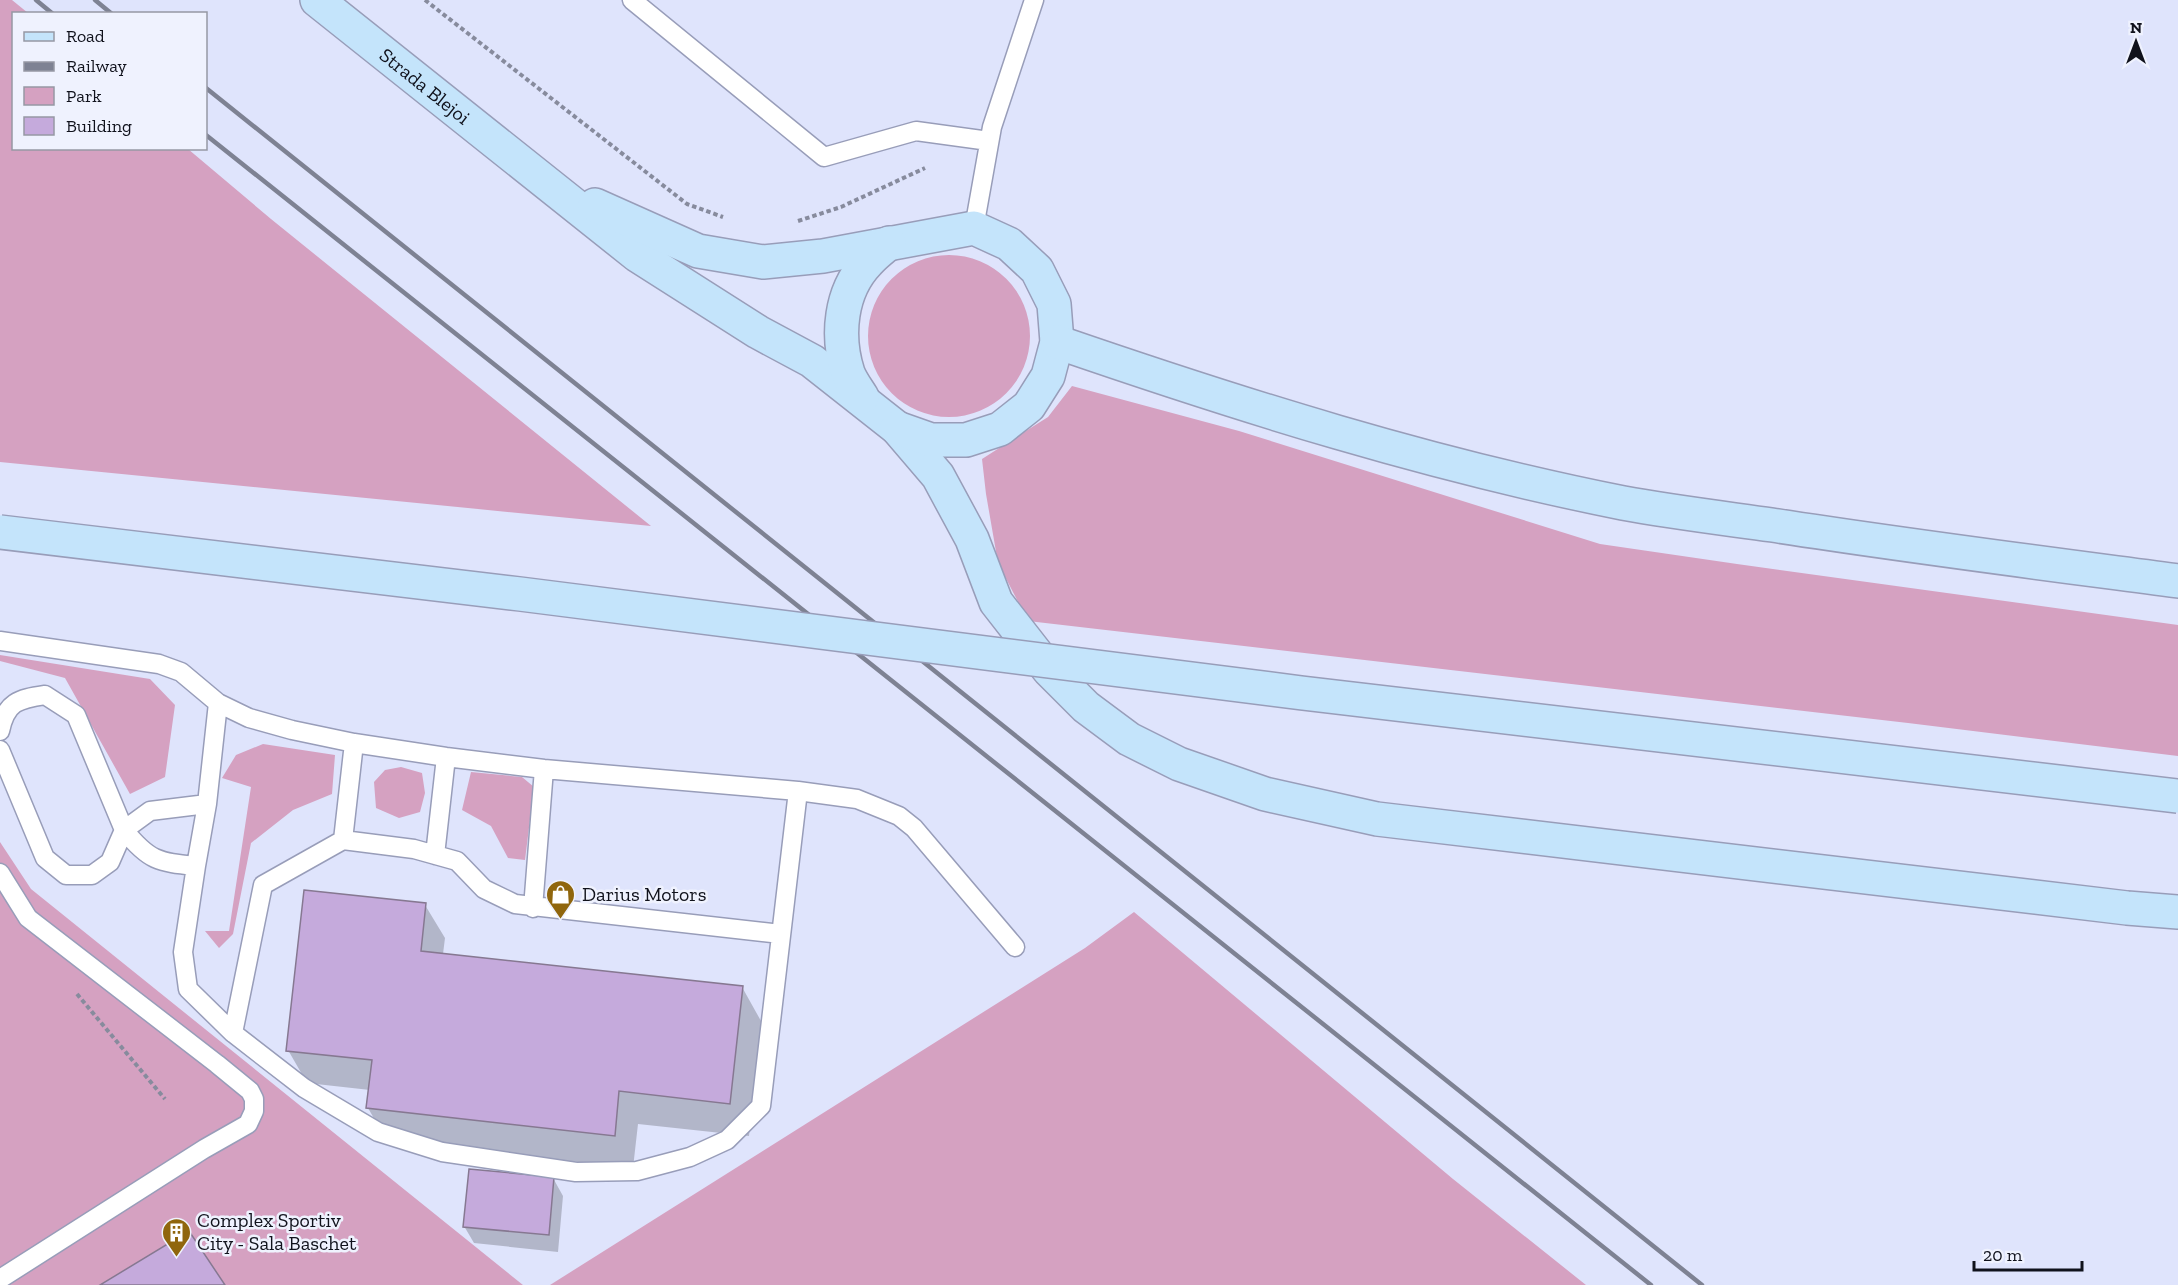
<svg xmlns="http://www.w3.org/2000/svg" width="2178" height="1285" font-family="'Zilla Slab',serif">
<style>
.green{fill:#d5a1c1}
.shadow{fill:#0003}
.building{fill:#c5aadc;stroke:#867891;stroke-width:1.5}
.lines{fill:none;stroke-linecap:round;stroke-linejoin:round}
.lane-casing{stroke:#989db9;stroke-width:21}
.secondary-casing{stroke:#989db9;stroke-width:36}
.path{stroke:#878b9d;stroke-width:4;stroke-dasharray:4.5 3;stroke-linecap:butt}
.lane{stroke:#fff;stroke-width:18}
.secondary{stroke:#c4e4fb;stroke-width:33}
.rail{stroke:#7e8293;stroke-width:4.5}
.secondary-bridge-casing{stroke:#989db9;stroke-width:36;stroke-linecap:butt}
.secondary-bridge{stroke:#c4e4fb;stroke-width:33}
.labels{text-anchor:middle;stroke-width:5;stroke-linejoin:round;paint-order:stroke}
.street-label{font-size:20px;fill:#10121c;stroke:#eff2fe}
.poi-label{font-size:20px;fill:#10121c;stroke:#eff2fe;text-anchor:start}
</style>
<rect width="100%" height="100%" fill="#dfe4fc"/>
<path class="green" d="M 0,0 L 12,0 L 28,13 L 14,14 L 14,148 L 188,149 L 271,219 L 651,526 L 0,462 Z
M868 336a81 81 0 1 1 162 0a81 81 0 1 1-162 0Z
M 1072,386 L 1239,431 L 1600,544 L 1737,564 L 2178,625 L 2178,756 L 1908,723 L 1028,621 L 998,563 L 986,494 L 982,459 L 1048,417 Z
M 0,655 L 150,679 L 175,705 L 165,777 L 130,794 L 65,678 L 0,661 Z
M 263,744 L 335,755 L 332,794 L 293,810 L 251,843 L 233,934 L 219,948 L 205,931 L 229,931 L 251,787 L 222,778 L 236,755 Z
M 401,767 L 422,773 L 425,793 L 420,812 L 399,818 L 376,808 L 374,782 L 385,770 Z
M 471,772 L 522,777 L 534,787 L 525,860 L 508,858 L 491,826 L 462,810 Z
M 0,842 L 31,889 L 523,1285 L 0,1285 Z
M 1134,912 L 1453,1179 L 1586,1285 L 550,1285 L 1085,948 Z"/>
<path class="shadow" d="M 425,905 L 445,938 L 443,954 L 742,987 L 761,1021 L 749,1136 L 638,1124 L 633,1168 L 387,1141 L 368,1108 L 370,1090 L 307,1083 L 288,1050 Z
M 553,1178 L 563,1196 L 558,1252 L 474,1243 L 464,1226 Z"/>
<path class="building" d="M 304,890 L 426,903 L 421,951 L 743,986 L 730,1104 L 619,1091 L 615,1136 L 366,1108 L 372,1060 L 286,1051 Z
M 469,1169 L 554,1177 L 549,1235 L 463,1227 Z
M 189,1231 L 225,1285 L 100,1285 Z"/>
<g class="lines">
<defs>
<path id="lane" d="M 632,0 L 824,157 L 916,131 L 989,141
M 974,228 L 992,127 L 1034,0
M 0,641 L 159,664 L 181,672 L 218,703 L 249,718 L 292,730 L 354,743 L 446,757 L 544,769 L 798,791 L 857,799 L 899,816 L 914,828 L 1015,947
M 0,731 C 6,702 18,699 45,695 L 76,715 L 124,830 L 110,862 L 92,875 L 66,875 L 45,858 L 0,750
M 207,804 L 150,811 L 124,830 C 149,861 158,862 196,866 L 183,952 L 188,989 L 233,1033 L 304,1088 L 378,1132 L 442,1152 L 576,1172 L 637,1171 L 690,1157 L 727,1140 L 761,1106 L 798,791
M 343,840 L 354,743
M 435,855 L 446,757
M 196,866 L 207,804 L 218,703
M 0,873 L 28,918 L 217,1064 L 250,1091 L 254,1099 L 254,1111 L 248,1124 L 204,1149 L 0,1279
M 533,908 L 544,769
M 233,1033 L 263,885 L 343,840 L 414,849 L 457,861 L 484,889 L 515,904 L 781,934"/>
<g id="secondary">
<path id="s1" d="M 317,0 L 637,255 L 758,332 L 812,361 L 897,428 L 938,476 L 972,539 L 996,602 L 1049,670 L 1086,707 L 1129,739 L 1179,764 L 1265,794 L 1377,819 L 2127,908 L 2178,912"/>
<path d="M 595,205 L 698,251 L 763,262 L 823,256 L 974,228 L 1009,244 L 1037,270 L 1054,304 L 1057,342 L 1048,376 L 1029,406 L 1000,429 L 966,440 L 931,440 L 897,428"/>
<path d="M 1057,342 C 1243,406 1431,465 1623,503 C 1672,512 1722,518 1772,525 C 1907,546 2042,563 2178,581"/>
<path d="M 862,397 C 857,389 851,381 848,373 C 836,336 840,291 868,262 C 874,255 882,249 889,243"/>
</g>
</defs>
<use href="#lane" class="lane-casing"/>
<use href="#secondary" class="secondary-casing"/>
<path class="path" d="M 425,0 L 687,204 L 723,217
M 798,221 L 841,207 L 925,168
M 77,994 L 165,1099"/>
<use href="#lane" class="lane"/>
<use href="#secondary" class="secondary"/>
<path class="rail" d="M 36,0 L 53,14
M 95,0 L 112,14
M 206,88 L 1702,1285
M 206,135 L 1651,1285"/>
<defs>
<path id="secondary-bridge" d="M 0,532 L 520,594 L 1302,693 L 2178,796"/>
</defs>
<use href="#secondary-bridge" class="secondary-bridge-casing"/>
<use href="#secondary-bridge" class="secondary-bridge"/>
</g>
<defs>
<symbol id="shop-pin" viewBox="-11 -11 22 30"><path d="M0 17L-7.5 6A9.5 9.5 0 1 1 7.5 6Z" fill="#90660d" stroke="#eff2fe"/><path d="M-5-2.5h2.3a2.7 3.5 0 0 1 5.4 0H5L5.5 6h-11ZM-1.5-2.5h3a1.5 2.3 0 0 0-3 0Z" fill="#fff"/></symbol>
<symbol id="building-pin" viewBox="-11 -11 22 30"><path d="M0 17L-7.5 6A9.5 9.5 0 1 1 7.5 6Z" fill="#90660d" stroke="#eff2fe"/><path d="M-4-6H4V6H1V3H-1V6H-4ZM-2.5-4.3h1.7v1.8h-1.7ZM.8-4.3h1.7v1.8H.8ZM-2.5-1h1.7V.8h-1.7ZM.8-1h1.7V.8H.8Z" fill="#fff"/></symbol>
</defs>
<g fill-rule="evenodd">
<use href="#shop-pin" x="544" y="878" width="33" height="45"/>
<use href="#building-pin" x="160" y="1216" width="33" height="45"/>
</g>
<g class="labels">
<g class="street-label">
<text dy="7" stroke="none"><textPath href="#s1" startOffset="138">Strada Blejoi</textPath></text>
</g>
<g class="poi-label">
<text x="582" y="901">Darius Motors</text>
<text x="197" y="1227">Complex Sportiv<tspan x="197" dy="23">City - Sala Baschet</tspan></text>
</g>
</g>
<rect x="12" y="12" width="195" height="138" fill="#eff2fe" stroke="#9698a4" stroke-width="1.5"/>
<rect x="24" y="32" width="30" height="9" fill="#c4e4fb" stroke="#9698a4" stroke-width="1.5"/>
<text x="66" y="42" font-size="18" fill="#10121c">Road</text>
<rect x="24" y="62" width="30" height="9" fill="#7e8293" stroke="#9698a4" stroke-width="1.5"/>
<text x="66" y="72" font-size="18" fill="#10121c">Railway</text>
<rect x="24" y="87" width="30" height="18" fill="#d5a1c1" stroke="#9698a4" stroke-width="1.5"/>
<text x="66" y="102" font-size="18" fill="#10121c">Park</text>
<rect x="24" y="117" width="30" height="18" fill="#c5aadc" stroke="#9698a4" stroke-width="1.5"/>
<text x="66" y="132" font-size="18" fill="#10121c">Building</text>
<g transform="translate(2136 42)" stroke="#eff2fe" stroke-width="4.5" paint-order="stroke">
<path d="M0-4.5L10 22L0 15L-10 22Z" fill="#10121c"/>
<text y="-9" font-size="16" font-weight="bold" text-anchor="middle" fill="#10121c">N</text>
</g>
<path d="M1974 1261v9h108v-9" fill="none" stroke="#10121c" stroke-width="3"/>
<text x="1983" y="1261" font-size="18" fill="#10121c" stroke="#eff2fe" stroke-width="4.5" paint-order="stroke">20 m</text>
</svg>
